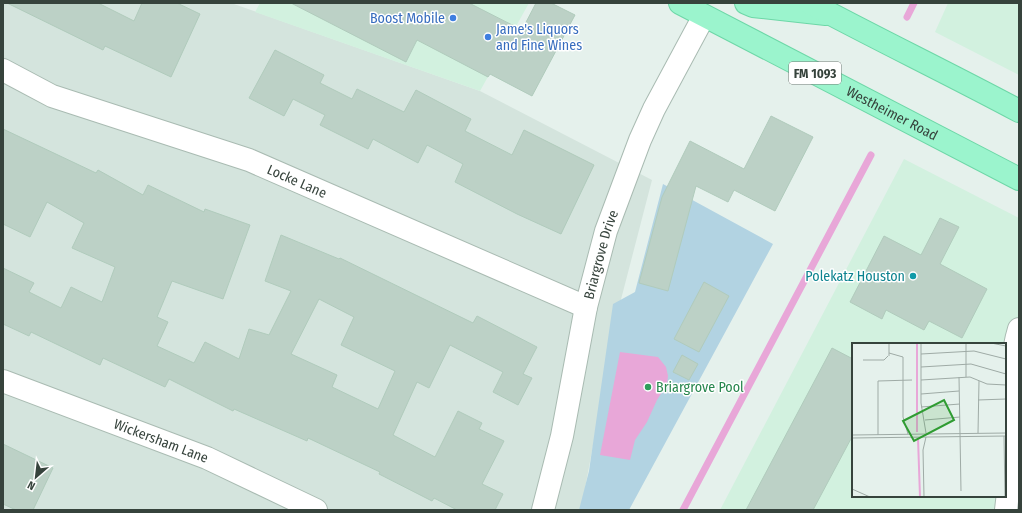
<svg xmlns="http://www.w3.org/2000/svg" width="1022" height="513" font-family="'Fira Sans Condensed',sans-serif">
<style>
.residential{fill:#d4e4dd}
.commercial{fill:#d2f1df;fill-rule:evenodd}
.green{fill:#b2d3e2}
.water{fill:#e8a7d8}
.lines{fill:none;stroke-linecap:round;stroke-linejoin:round}
.stream{stroke:#e8a7d8;stroke-width:7}
.building{fill:#bcd1c6;stroke:#b0cbbc;fill-rule:evenodd}
.minor-casing{stroke:#a9bbb2;stroke-width:24}
.major-casing{stroke:#6dd7a7;stroke-width:24}
.minor{stroke:#fff;stroke-width:22}
.major{stroke:#9bf4cd;stroke-width:22}
.shop-dot{fill:#3f7fe0;stroke:#fff;stroke-width:1.5}
.culture-dot{fill:#0f9aa8;stroke:#fff;stroke-width:1.5}
.leisure-dot{fill:#2e9e5b;stroke:#fff;stroke-width:1.5}
.labels{text-anchor:middle;stroke-width:3;stroke-linejoin:round;paint-order:stroke}
.shield{fill:#fff;stroke:#727b76;stroke-width:1}
.shield-label{font-size:13px;font-weight:bold;fill:#36433c}
.shop-label{font-size:14px;fill:#366cbe;stroke:#fff;text-anchor:end}
.street-label{font-size:14px;fill:#36433c;stroke:#fff}
.culture-label{font-size:14px;fill:#0d838f;stroke:#fff;text-anchor:end}
.leisure-label{font-size:14px;fill:#27864d;stroke:#fff;text-anchor:start}
.inset-river{fill:none;stroke:#e8a7d8;stroke-width:2}
.inset-road{fill:none;stroke:#9faba6;stroke-width:1}
.view{fill:#2f9c32;fill-opacity:0.15;stroke:#2f9c32;stroke-width:2}
.inset-edge{fill:none;stroke:#36433c;stroke-width:2}
</style>
<rect width="100%" height="100%" fill="#e5f1ec"/>
<path class="residential" d="M 3,3 L 231,3 L 480,91 L 652,180 L 618,311 L 581,510 L 3,510 Z"/>
<path class="commercial" d="M 260,3 L 529,3 L 480,91 L 255,12 Z
M 948,3 L 1019,3 L 1019,75 L 935,32 Z
M 904,159 L 1019,218 L 1019,510 L 720,510 ZM 853,344 L 1005,344 L 1005,496 L 853,496 Z"/>
<path class="green" d="M 663,184 L 773,244 L 629,510 L 579,510 L 589,471 L 613,304 L 635,292 Z"/>
<path class="water" d="M 620,352 L 658,357 L 666,367 L 668,376 L 667,384 L 657,400 L 647,422 L 635,440 L 630,460 L 600,455 Z"/>
<g class="lines">
<path class="stream" d="M 907,17 L 914,3
M 683,510 L 871,155"/>
</g>
<path class="building" d="M 7,3 L 98,3 L 134,21 L 142,3 L 177,3 L 200,14 L 171,77 L 105,46 L 103,50 Z
M 291,3 L 469,3 L 522,30 L 536,3 L 551,3 L 575,15 L 532,96 L 490,74 L 488,77 L 417,40 L 406,62 Z
M 275,50 L 324,75 L 320,83 L 352,99 L 357,89 L 404,112 L 416,90 L 471,119 L 465,131 L 512,155 L 524,130 L 594,165 L 561,234 L 517,214 L 455,182 L 463,164 L 427,145 L 418,163 L 373,139 L 368,149 L 320,125 L 325,115 L 293,99 L 284,116 L 249,98 Z
M 771,116 L 813,137 L 775,211 L 734,190 L 728,202 L 696,186 L 668,291 L 639,283 L 662,197 L 690,141 L 744,169 Z
M 3,129 L 96,173 L 98,170 L 143,195 L 148,185 L 204,212 L 205,209 L 250,225 L 223,299 L 172,281 L 157,317 L 168,322 L 157,346 L 194,363 L 205,342 L 239,359 L 249,329 L 269,335 L 291,291 L 265,281 L 281,235 L 339,259 L 340,258 L 473,323 L 477,316 L 537,347 L 523,374 L 532,378 L 518,405 L 493,392 L 503,372 L 450,345 L 429,388 L 417,382 L 393,435 L 435,457 L 458,411 L 482,423 L 479,429 L 504,441 L 482,484 L 503,494 L 495,510 L 457,510 L 434,498 L 432,501 L 379,474 L 380,472 L 308,438 L 307,441 L 234,409 L 233,411 L 169,379 L 165,387 L 103,358 L 100,365 L 31,332 L 29,336 L 3,324 L 3,268 L 34,283 L 29,292 L 61,308 L 71,287 L 102,302 L 115,267 L 72,248 L 84,223 L 47,202 L 30,237 L 3,224 ZM 319,299 L 354,317 L 341,345 L 395,371 L 378,409 L 332,387 L 337,375 L 291,354 Z
M 940,218 L 959,227 L 940,264 L 987,289 L 962,338 L 929,321 L 924,330 L 886,310 L 882,319 L 850,302 L 884,236 L 921,255 Z
M 704,282 L 729,296 L 699,352 L 674,339 Z
M 832,348 L 853,359 L 853,435 L 813,510 L 746,510 Z
M 682,355 L 698,364 L 689,380 L 673,372 Z
M 3,444 L 53,468 L 33,510 L 16,510 L 3,504 Z"/>
<g class="lines">
<defs>
<g id="minor">
<path id="s1" d="M 3,70 L 52,96 L 249,160 L 586,307"/>
<path id="s2" d="M 3,381 L 207,458 L 316,510"/>
<path id="s3" d="M 543,510 L 562,436 L 586,307 L 606,231 L 640,140 L 654,109 L 704,16"/>
<path d="M 1006,510 C 1010,480 1012,449 1012,418 C 1012,389 1010,358 1019,329"/>
</g>
<g id="major">
<path id="s4" d="M 680,3 L 1019,179"/>
<path d="M 746,3 L 753,6 L 826,14"/>
<path d="M 810,3 C 879,40 950,74 1019,111"/>
</g>
</defs>
<use href="#minor" class="minor-casing"/>
<use href="#major" class="major-casing"/>
<use href="#minor" class="minor"/>
<use href="#major" class="major"/>
</g>
<g class="shop-dot">
<circle cx="453" cy="18" r="4"/>
<circle cx="488" cy="37" r="4"/>
</g>
<circle class="culture-dot" cx="913" cy="276" r="4"/>
<circle class="leisure-dot" cx="648" cy="387" r="4"/>
<g class="labels">
<rect class="shield" x="789" y="62" width="52" height="22" rx="3"/>
<g class="shield-label">
<text x="815" y="78">FM 1093</text>
</g>
<g class="shop-label">
<text x="445" y="23">Boost Mobile</text>
<text x="496" y="34" text-anchor="start">Jame's Liquors<tspan x="496" dy="16">and Fine Wines</tspan></text>
</g>
<g class="street-label">
<text dy="5" stroke="none"><textPath href="#s4" startOffset="239">Westheimer Road</textPath></text>
<text dy="5" stroke="none"><textPath href="#s1" startOffset="315">Locke Lane</textPath></text>
<text dy="5" stroke="none"><textPath href="#s3" startOffset="262">Briargrove Drive</textPath></text>
<text dy="5" stroke="none"><textPath href="#s2" startOffset="169">Wickersham Lane</textPath></text>
</g>
<g class="culture-label">
<text x="905" y="281">Polekatz Houston</text>
</g>
<g class="leisure-label">
<text x="656" y="392">Briargrove Pool</text>
</g>
</g>
<g transform="translate(852 343)">
<rect width="154" height="154" fill="#e5f1ec"/>
<path class="inset-river" d="M 65,0 L 65,89M 66,95 L 68,154"/>
<path class="inset-road" d="M 37,0 L 37,13M 69,0 L 69,60 L 74,90M 114,0 L 114,34M 139,0 L 154,3M 154,0 L 154,16M 37,10 L 51,14 L 51,74 L 56,91M 69,11 L 122,8 L 154,16M 11,17 L 32,17 L 36,13M 69,24 L 119,21 L 154,31M 107,34 L 109,148M 69,37 L 118,34 L 135,41 L 154,42M 69,51 L 107,48M 126,57 L 154,56M 69,64 L 108,61M 73,77 L 108,74M 126,90 L 127,38M 0,92 L 154,90M 26,92 L 26,38 L 60,37M 152,93 L 153,154M 0,95 L 154,93M 0,146 L 18,154M 72,154 L 71,107 L 74,94"/>
<path class="view" d="M 92,57 L 102,77 L 62,98 L 51,78 Z"/>
<rect width="154" height="154" class="inset-edge"/>
</g>
<rect width="1022" height="513" fill="none" stroke="#36433c" stroke-width="8"/>
<g transform="translate(36 477) rotate(208)" stroke="#ffffff" stroke-width="3" paint-order="stroke">
<path d="M0-3L7 15L0 10L-7 15Z" fill="#36433c"/>
<text y="-6" font-size="11" font-weight="bold" text-anchor="middle" fill="#36433c">N</text>
</g>
</svg>
